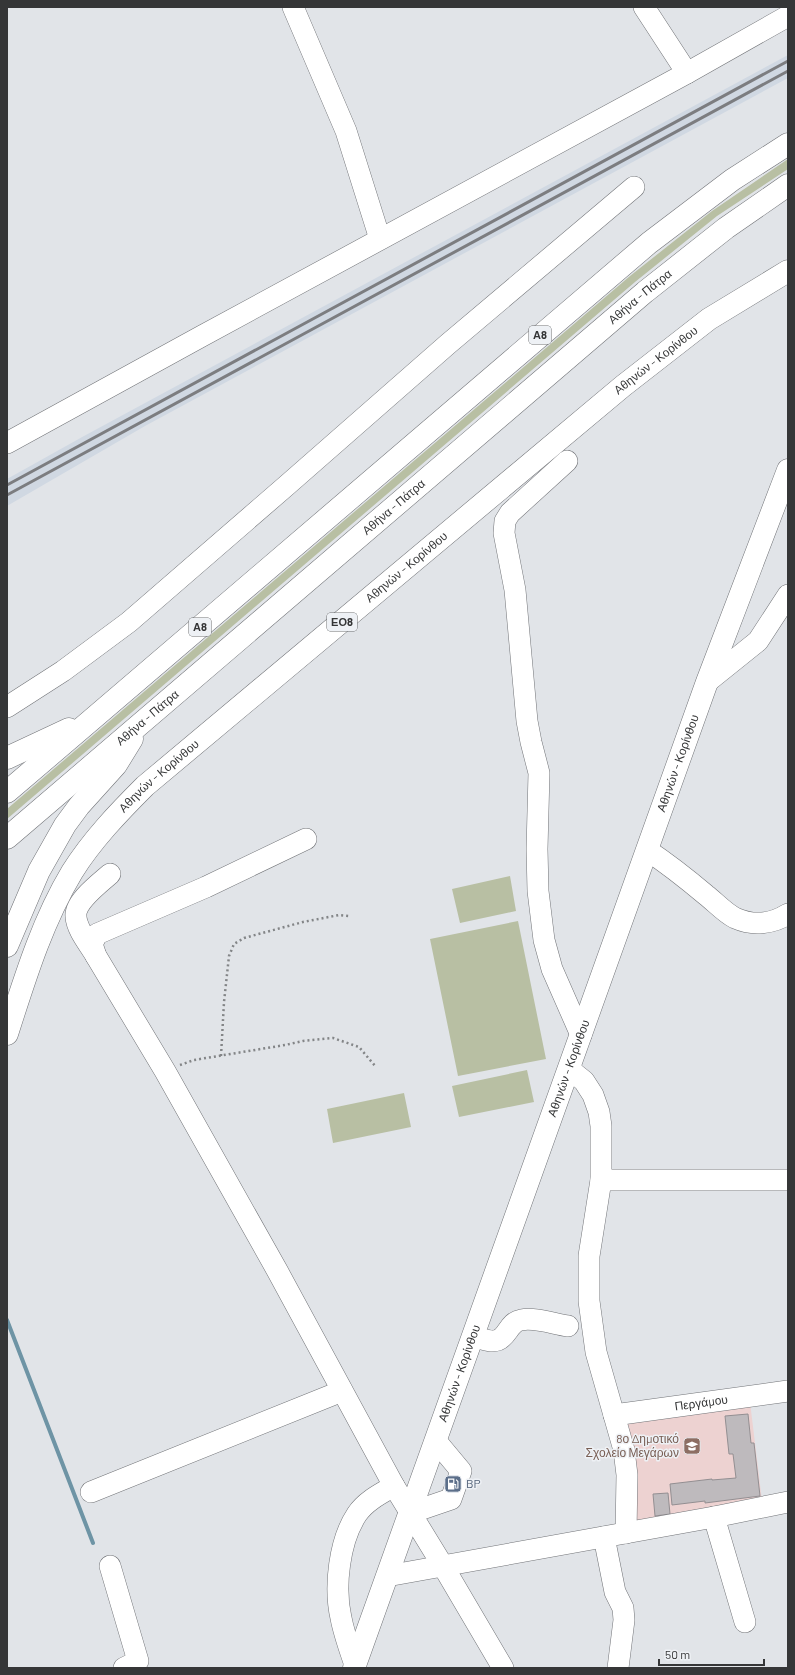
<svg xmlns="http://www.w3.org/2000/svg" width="795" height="1675" font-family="Barlow,sans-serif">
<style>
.built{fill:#d0d8e2}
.education{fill:#edd2d1}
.green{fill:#b8bfa3}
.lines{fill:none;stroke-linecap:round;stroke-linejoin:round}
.stream{stroke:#6e94a5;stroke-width:4}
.building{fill:#bebabd;stroke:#938f92}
.minor-casing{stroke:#717377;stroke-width:22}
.major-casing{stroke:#717377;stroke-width:23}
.highway-casing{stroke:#717377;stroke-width:23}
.path{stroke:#838587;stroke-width:2.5;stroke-dasharray:2 3;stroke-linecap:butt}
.minor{stroke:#fff;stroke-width:21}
.major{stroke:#fff;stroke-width:22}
.highway{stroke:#fff;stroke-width:22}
.rail{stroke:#7c7d80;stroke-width:3}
.labels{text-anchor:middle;stroke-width:3;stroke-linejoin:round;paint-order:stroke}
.shield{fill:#eef1f5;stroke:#6c6e70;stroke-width:1}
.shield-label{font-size:11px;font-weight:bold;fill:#353637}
.street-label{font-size:12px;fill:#353637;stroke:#eef1f5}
.education-label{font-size:12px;fill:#785e54;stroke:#eef1f5;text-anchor:end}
.service-label{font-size:12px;fill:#4e5e75;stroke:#eef1f5;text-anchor:start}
</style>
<rect width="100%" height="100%" fill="#e1e4e8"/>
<path class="built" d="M 788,55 L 788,78 L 145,426 L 7,506 L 7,479 L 84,436 Z"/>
<path class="education" d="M 750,1402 L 762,1501 L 632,1526 L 637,1494 L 635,1471 L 624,1420 Z"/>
<path class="green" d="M 788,159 L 788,169 L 717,216 L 635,282 L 7,819 L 7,809 L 630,276 L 712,211 Z
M 510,876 L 516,911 L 460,923 L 452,889 Z
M 518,921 L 546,1059 L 458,1076 L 430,939 Z
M 527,1070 L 534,1102 L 459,1117 L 452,1086 Z
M 404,1093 L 411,1127 L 333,1143 L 327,1109 Z"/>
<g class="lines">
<path class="stream" d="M 7,1320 L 93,1543"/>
</g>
<path class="building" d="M 748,1414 L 751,1443 L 754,1443 L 760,1496 L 705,1503 L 705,1501 L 672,1505 L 670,1484 L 712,1479 L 712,1480 L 736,1478 L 733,1454 L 729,1454 L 725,1416 Z
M 668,1493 L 670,1514 L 655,1516 L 653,1494 Z"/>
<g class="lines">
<defs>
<g id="minor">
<path d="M 293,7 L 346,131 L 380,239"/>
<path d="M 644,7 L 687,73"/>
<path d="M 7,443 L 202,336 L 687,73 L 788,16"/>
<path d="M 567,461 L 510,513 L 505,521 L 504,533 L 515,590 L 527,721 L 531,742 L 539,773 L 537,849 L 538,891 L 544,940 L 552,969 L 581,1035"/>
<path d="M 707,682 L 758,641 L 788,595"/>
<path d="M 7,707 L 63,671 L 129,622 L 286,486 L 448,344 L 634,187"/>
<path d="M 306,839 L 206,887 L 97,934 L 92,944 L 96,956 L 165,1071 L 278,1272 L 394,1486 L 443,1566 L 503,1668"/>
<path d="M 647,850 C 668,864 687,879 706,895 C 715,902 725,913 735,918 C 753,926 772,924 788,914"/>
<path d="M 96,956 C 89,944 77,930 76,917 C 74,902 100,883 110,874"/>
<path d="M 569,1069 L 584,1081 L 593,1095 L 599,1112 L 601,1126 L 601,1180 L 589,1256 L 589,1301 L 596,1352 L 624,1450 L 627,1475 L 626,1533"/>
<path d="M 601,1180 L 788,1180"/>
<path d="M 473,1337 C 480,1338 491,1343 498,1340 C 508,1336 509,1322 521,1320 C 535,1317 554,1324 568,1326"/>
<path id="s1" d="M 614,1415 L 788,1391"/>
<path d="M 91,1492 L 342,1391"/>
<path d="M 410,1513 L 451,1499 L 461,1471 L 436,1441"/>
<path d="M 714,1517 L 745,1622"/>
<path d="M 604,1537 L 615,1592 L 623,1608 L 624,1620 L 618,1668"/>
<path d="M 110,1566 L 138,1661 L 124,1668"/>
<path d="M 387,1576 L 714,1517 L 788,1502"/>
<path d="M 355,1665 C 350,1650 344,1634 341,1618 C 334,1587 339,1541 357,1514 C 366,1501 380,1494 394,1486"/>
</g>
<g id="major">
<path id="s2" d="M 7,1034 C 25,978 42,922 72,872 C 92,840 119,812 145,786 L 623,386 L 709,319 L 788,271"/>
<path id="s3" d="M 354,1668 L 707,682 L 788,470"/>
</g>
<g id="highway">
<path d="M 7,758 L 69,729"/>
<path d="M 7,792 L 649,243 L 732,180 L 788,144"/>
<path id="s4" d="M 7,838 L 645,292 L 726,228 L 788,185"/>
<path d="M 7,946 L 39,871 L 65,825 L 79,806 L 116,765 L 132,739"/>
</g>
</defs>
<use href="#minor" class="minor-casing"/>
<use href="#major" class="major-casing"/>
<use href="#highway" class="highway-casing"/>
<path class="path" d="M 221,1056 L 224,1002 L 229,956 L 234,944 L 244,938 L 303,922 L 339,915 L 349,916
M 180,1065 L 194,1060 L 285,1045 L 303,1041 L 333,1038 L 359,1047 L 376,1067"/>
<use href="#minor" class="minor"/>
<use href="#major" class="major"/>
<use href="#highway" class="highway"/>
<path class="rail" d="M 7,485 L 788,61
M 7,495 L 788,71"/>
</g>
<defs>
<symbol id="school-square" viewBox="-11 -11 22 22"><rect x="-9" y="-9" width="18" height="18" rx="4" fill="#8d6e63" stroke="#eef1f5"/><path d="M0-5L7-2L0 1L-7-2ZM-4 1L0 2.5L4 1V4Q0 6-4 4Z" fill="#fff"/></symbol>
<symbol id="fuel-square" viewBox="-11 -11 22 22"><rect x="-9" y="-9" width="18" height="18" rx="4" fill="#5c6f8a" stroke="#eef1f5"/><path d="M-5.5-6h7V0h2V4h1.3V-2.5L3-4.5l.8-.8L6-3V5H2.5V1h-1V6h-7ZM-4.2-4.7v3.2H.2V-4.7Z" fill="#fff"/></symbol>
</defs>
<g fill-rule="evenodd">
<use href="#school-square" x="682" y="1436" width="20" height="20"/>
<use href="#fuel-square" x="443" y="1474" width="20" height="20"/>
</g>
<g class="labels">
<g class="shield">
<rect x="529" y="326" width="22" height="18" rx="3"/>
<rect x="327" y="613" width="30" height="18" rx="3"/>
<rect x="189" y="618" width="22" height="18" rx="3"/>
</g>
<g class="shield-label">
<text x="540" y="339">Α8</text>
<text x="342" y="626">ΕΟ8</text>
<text x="200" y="631">Α8</text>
</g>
<g class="street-label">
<text dy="4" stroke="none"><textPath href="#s4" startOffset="833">Αθήνα - Πάτρα</textPath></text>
<text dy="4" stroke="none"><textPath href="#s2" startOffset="953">Αθηνών - Κορίνθου</textPath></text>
<text dy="4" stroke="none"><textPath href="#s4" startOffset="509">Αθήνα - Πάτρα</textPath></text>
<text dy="4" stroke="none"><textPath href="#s2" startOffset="629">Αθηνών - Κορίνθου</textPath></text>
<text dy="4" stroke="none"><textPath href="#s4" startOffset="185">Αθήνα - Πάτρα</textPath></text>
<text dy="4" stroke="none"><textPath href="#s3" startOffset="961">Αθηνών - Κορίνθου</textPath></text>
<text dy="4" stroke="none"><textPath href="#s2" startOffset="305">Αθηνών - Κορίνθου</textPath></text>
<text dy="4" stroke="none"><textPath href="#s3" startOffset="637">Αθηνών - Κορίνθου</textPath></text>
<text dy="4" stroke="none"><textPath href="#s3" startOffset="313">Αθηνών - Κορίνθου</textPath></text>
<text dy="4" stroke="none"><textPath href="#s1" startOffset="88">Περγάμου</textPath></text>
</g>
<g class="education-label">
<text x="679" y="1443">8ο Δημοτικό<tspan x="679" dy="14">Σχολείο Μεγάρων</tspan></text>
</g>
<g class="service-label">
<text x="466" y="1488">BP</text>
</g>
</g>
<rect width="795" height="1675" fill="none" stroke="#353637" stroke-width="16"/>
<path d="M659 1659v6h105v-6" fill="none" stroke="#353637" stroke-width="2"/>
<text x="665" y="1659" font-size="12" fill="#353637" stroke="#eef1f5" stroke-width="3" paint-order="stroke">50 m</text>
</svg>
